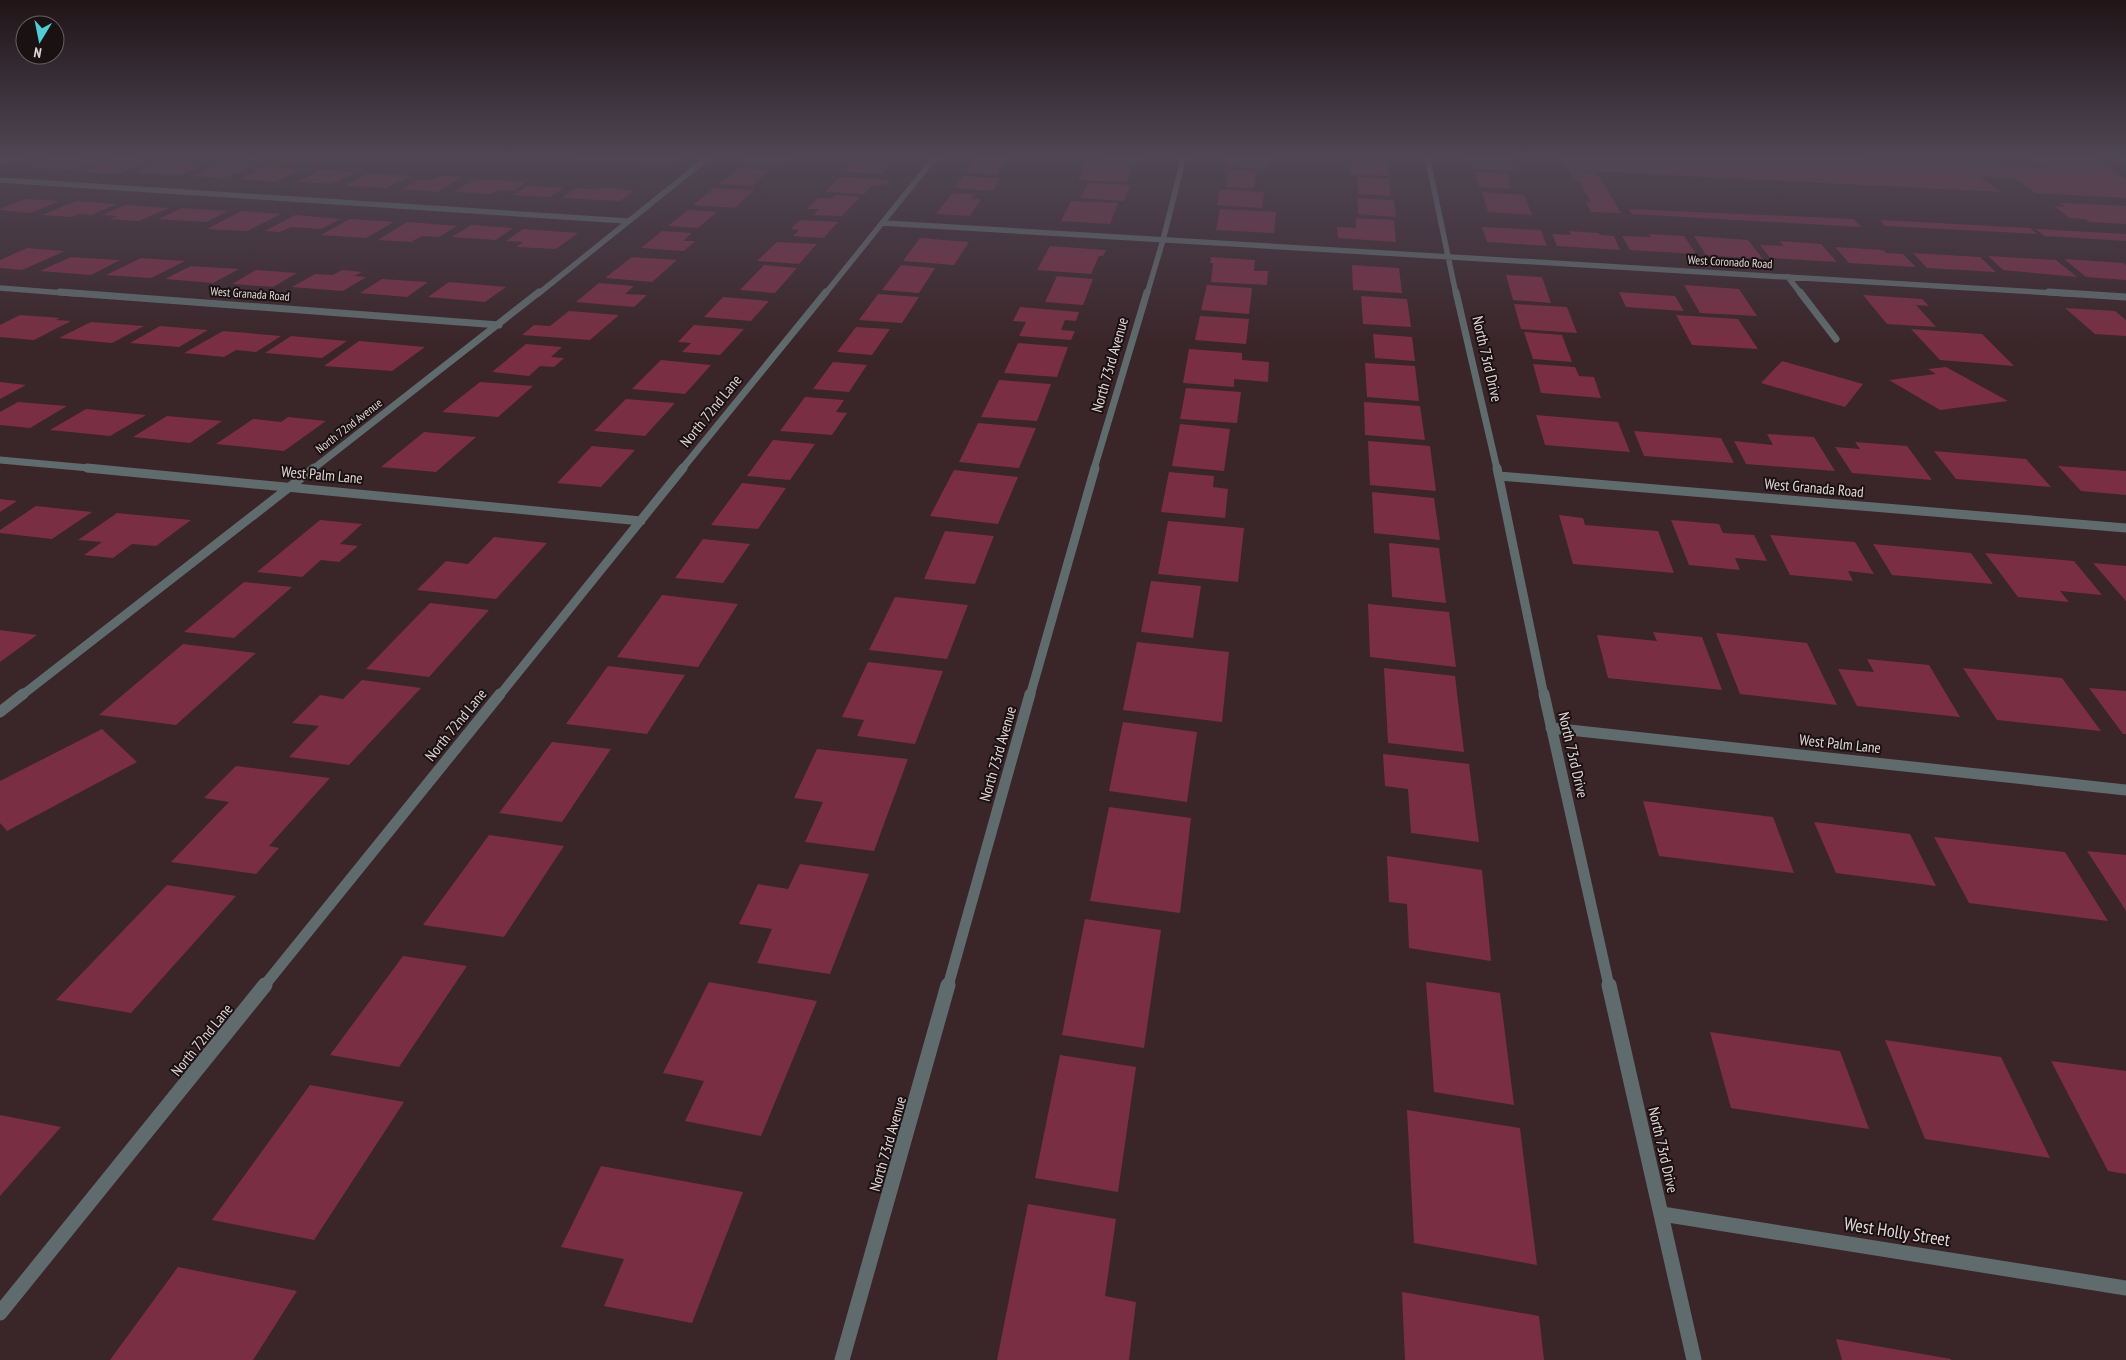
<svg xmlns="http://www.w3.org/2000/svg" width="2126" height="1360" font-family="'PT Sans Narrow',sans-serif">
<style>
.building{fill:#7a2e43}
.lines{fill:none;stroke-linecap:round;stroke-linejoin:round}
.minor-far4{stroke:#5f6b6c;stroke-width:5.5}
.minor-far3{stroke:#5f6b6c;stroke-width:7}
.minor-far2{stroke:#5f6b6c;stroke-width:9}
.minor-far1{stroke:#5f6b6c;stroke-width:11}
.minor{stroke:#5f6b6c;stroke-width:15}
.tertiary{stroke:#5f6b6c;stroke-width:5.5}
.labels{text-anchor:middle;stroke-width:4;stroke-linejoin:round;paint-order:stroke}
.far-street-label{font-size:12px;fill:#e2d4d6;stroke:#1a1113}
.street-label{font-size:15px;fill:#e2d4d6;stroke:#1a1113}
.near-street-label{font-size:18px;fill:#e2d4d6;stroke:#1a1113}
</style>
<rect width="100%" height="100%" fill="#3a2529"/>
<path class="building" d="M 581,156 L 620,156 L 614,161 L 578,159 Z
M 627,156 L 681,156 L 671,164 L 635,162 L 640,159 L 627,158 Z
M 751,156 L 789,156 L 777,166 L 741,164 Z
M 1110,156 L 1139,156 L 1137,163 L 1107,161 Z
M 1231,156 L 1268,156 L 1266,169 L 1229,167 Z
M 1470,156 L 1509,156 L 1514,171 L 1473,169 Z
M 1560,156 L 1783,156 L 2048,169 L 2029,156 L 2087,156 L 2126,179 L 2126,198 L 2035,193 L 2014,178 L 1980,177 L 2001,192 L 1568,170 Z
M 978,157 L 1008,158 L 997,175 L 966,173 Z
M 56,158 L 96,161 L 74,170 L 32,167 Z
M 116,159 L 149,161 L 118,174 L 84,172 Z
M 857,160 L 892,162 L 881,174 L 845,172 Z
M 1351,160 L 1387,162 L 1389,176 L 1351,174 Z
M 161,162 L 193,164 L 186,167 L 197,168 L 179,175 L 136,173 Z
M 1087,162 L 1134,165 L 1127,182 L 1078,180 Z
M 219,164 L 253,166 L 225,178 L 191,176 Z
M 266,167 L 301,169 L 275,182 L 239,179 Z
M 739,168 L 770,170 L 752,186 L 719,184 Z
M 321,170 L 356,172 L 332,184 L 297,182 Z
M 1228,170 L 1257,171 L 1254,188 L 1225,187 Z
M 1569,171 L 1597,173 L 1621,213 L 1591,212 L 1586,202 L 1591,202 L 1579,181 L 1574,180 Z
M 1475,172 L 1507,173 L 1512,189 L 1479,187 Z
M 369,173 L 410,176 L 387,188 L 345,186 Z
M 441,176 L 462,177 L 438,192 L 401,189 L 419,180 L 433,180 Z
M 963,176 L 1001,178 L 993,191 L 954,188 Z
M 840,177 L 890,180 L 885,185 L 873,185 L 864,194 L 825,192 Z
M 1357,177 L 1389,179 L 1391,196 L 1358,194 Z
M 475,179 L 526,182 L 513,191 L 498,190 L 491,194 L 454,192 Z
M 1088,183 L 1131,185 L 1124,201 L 1080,198 Z
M 528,186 L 564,188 L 550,197 L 513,195 Z
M 603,187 L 634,191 L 620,201 L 562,198 L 576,188 L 599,190 Z
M 714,188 L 754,190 L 735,208 L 693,205 Z
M 1220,189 L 1264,192 L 1262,208 L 1217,205 Z
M 1482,192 L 1524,195 L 1532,215 L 1488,212 Z
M 952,193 L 974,194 L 971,199 L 981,199 L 970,216 L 936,214 Z
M 835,195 L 860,197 L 842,216 L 814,215 L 819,209 L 807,209 L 818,198 L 832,198 Z
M 1357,198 L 1394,200 L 1396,217 L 1358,214 Z
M 25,199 L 59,201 L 31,213 L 0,210 L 0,209 Z
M 76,201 L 117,204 L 92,215 L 79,214 L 72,217 L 42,215 Z
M 1071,201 L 1118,203 L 1110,224 L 1061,221 Z
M 2059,203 L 2126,206 L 2126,224 L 2090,222 L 2085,219 L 2070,218 L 2054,206 L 2065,207 Z
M 125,205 L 169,208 L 139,221 L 109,219 L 117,216 L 102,215 Z
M 182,208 L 228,211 L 206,222 L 158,219 Z
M 1220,209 L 1276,212 L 1274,233 L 1216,230 Z
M 1629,209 L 1854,219 L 1861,227 L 1632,214 Z
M 688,210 L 717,212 L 698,228 L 668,226 Z
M 242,211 L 281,214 L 247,231 L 207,229 Z
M 295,215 L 340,219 L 321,229 L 291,227 L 280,232 L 265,231 Z
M 1356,218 L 1394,220 L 1396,242 L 1338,238 L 1337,227 L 1356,228 Z
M 350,219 L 394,222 L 366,238 L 321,235 Z
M 800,220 L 838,222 L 824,238 L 793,236 L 799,230 L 791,229 Z
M 1880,220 L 2030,228 L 2037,234 L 1885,226 Z
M 407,222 L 457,226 L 439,237 L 422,236 L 411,242 L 378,240 Z
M 471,225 L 513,228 L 496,240 L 452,237 Z
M 1482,227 L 1541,230 L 1547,246 L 1487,242 Z
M 523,229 L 578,233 L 556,249 L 516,247 L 523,242 L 506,241 Z
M 2035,229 L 2126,234 L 2126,241 L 2045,236 Z
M 662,231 L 692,233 L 683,241 L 695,241 L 684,251 L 641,248 Z
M 1569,231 L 1598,233 L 1600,235 L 1614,236 L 1620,250 L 1557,246 L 1552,234 L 1571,235 Z
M 1649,234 L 1684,236 L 1696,254 L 1630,250 L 1622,236 L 1651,237 Z
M 1694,236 L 1748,240 L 1763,259 L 1706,255 Z
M 920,238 L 969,242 L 954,265 L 903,261 Z
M 1780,241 L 1821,244 L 1837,262 L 1770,258 L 1760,245 L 1784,246 Z
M 777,242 L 817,244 L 799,264 L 757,261 Z
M 1050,246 L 1106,250 L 1103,256 L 1099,256 L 1091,274 L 1037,270 Z
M 1835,247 L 1883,250 L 1886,253 L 1903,254 L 1916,267 L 1849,263 Z
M 27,248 L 65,251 L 22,270 L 0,268 L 0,260 Z
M 1913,253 L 1980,257 L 1996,272 L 1927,268 Z
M 1988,256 L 2056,260 L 2077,277 L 2003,270 Z
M 71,257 L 120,260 L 91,275 L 40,271 Z
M 632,257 L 677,260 L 652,282 L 605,278 Z
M 1211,257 L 1255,260 L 1254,271 L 1268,271 L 1267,285 L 1211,282 L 1213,263 L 1210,263 Z
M 141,258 L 185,261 L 151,278 L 106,275 Z
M 2064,259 L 2123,263 L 2126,265 L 2126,280 L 2086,277 Z
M 764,265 L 797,268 L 775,293 L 740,290 Z
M 901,265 L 935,268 L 919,293 L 882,290 Z
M 1352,265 L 1399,268 L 1402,293 L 1353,290 Z
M 191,266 L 239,269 L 213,283 L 165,279 Z
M 256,270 L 297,273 L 273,287 L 232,284 Z
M 342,270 L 362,272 L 354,276 L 366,277 L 343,291 L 292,287 L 315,274 L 333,275 Z
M 1506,275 L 1542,277 L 1551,303 L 1513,300 Z
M 1057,276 L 1093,279 L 1083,305 L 1045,302 Z
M 382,279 L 428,282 L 407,297 L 360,293 Z
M 449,282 L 506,287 L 485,302 L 428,297 Z
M 599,283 L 634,286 L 625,294 L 647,295 L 634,307 L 576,302 Z
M 1207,285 L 1252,288 L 1249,314 L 1201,310 Z
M 1684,285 L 1739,289 L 1757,316 L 1700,313 Z
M 1619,292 L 1675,296 L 1684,311 L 1626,307 Z
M 878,294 L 919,297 L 902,323 L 859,320 Z
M 1863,295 L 1922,299 L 1929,306 L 1916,305 L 1936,327 L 1887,324 Z
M 1361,296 L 1407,299 L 1411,327 L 1363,324 Z
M 723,297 L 769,301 L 751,321 L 704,317 Z
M 1514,304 L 1567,307 L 1577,333 L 1521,329 Z
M 1020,307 L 1079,312 L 1076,321 L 1065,320 L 1061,330 L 1075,331 L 1071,340 L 1019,336 L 1026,322 L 1013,321 Z
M 2065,308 L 2115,311 L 2126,320 L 2126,336 L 2095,334 Z
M 569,311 L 619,315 L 590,340 L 522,335 L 534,325 L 550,326 Z
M 20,315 L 60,318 L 56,320 L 71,321 L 34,340 L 0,337 L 0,325 Z
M 1676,315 L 1738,319 L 1758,349 L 1692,345 Z
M 1200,316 L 1249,319 L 1246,344 L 1195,340 Z
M 91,322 L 144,326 L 112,343 L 59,338 Z
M 694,325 L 744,329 L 720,355 L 682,352 L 691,343 L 678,342 Z
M 160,326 L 208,330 L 179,347 L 130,343 Z
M 856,327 L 890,329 L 872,355 L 837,352 Z
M 1911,329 L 1982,334 L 2014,366 L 1940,360 Z
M 223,331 L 281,336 L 256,352 L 236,350 L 224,357 L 184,353 Z
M 1524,332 L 1562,335 L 1572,362 L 1533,359 Z
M 1373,334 L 1412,337 L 1415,361 L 1375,358 Z
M 291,336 L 347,341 L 322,358 L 265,353 Z
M 359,341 L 425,347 L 392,371 L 324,366 Z
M 1018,343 L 1068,347 L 1057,377 L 1004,373 Z
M 526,344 L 562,347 L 551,357 L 564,358 L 554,367 L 540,366 L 529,376 L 492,372 Z
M 1189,349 L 1242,353 L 1242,360 L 1269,362 L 1268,382 L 1234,379 L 1234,387 L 1183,383 Z
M 661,360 L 711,365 L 685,394 L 632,389 Z
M 1782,361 L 1863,384 L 1845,407 L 1761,383 Z
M 833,362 L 867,365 L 849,392 L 813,389 Z
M 1365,363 L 1415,366 L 1419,401 L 1367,397 Z
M 1533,364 L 1575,367 L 1579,376 L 1594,377 L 1601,398 L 1541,393 Z
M 1946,367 L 2008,401 L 1940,410 L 1889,380 L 1936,374 L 1928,369 Z
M 999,380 L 1051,384 L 1037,421 L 981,417 Z
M 0,382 L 26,385 L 0,399 Z
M 480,382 L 533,386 L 498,417 L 442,412 Z
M 1186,388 L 1241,392 L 1237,423 L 1180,419 Z
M 805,397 L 844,400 L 836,412 L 847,413 L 832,435 L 780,431 Z
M 626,399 L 675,403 L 645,436 L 594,431 Z
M 18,402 L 67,406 L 30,428 L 0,425 L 0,412 Z
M 1364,402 L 1420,406 L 1425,440 L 1365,435 Z
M 86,409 L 146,415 L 110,436 L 50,430 Z
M 1536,415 L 1618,422 L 1630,452 L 1545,445 Z
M 167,416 L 222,421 L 190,443 L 133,437 Z
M 288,417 L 326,421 L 284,451 L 216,444 L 253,419 L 281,422 Z
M 978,423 L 1036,428 L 1019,468 L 959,462 Z
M 1180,424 L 1230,429 L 1224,471 L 1172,466 Z
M 1634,431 L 1721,438 L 1734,463 L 1644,456 Z
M 424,432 L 476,437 L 436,472 L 381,467 Z
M 1767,434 L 1814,437 L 1835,471 L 1746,464 L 1734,441 L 1773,445 Z
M 773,440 L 815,444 L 790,480 L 747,476 Z
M 1368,441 L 1430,446 L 1436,491 L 1370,485 Z
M 1855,442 L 1907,446 L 1932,480 L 1852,473 L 1835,447 L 1860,449 Z
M 592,446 L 635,450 L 601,487 L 557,483 Z
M 1934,451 L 2026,459 L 2051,487 L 1956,479 Z
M 2058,466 L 2126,471 L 2126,495 L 2081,491 Z
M 954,470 L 1018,477 L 998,524 L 930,516 Z
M 1169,472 L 1214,476 L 1213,487 L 1228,489 L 1225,518 L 1161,512 Z
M 742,483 L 786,488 L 758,529 L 711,525 Z
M 1372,492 L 1434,498 L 1440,540 L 1374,533 Z
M 0,499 L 17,501 L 0,512 Z
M 36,506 L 92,512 L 52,539 L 0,533 L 0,530 Z
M 117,513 L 191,520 L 156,546 L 132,544 L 113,558 L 84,555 L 102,542 L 78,540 Z
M 1559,515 L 1583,518 L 1585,525 L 1658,531 L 1674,573 L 1573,564 Z
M 320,520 L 362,524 L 340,544 L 358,546 L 339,562 L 321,560 L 302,577 L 257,572 Z
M 1671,520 L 1719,524 L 1723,533 L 1754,535 L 1767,561 L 1735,558 L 1740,570 L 1689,565 Z
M 1168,521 L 1244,528 L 1238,582 L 1158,574 Z
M 945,531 L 994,536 L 975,584 L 924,579 Z
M 1770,535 L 1855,542 L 1874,574 L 1848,571 L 1853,581 L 1790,575 Z
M 494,537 L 547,543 L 496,599 L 417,590 L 446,561 L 468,564 Z
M 703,539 L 750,544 L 723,583 L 675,578 Z
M 1389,543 L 1439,548 L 1446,603 L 1392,597 Z
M 1873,544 L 1971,553 L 1993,584 L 1892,575 Z
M 1985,553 L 2074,561 L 2102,595 L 2060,591 L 2069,602 L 2018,597 Z
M 2093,563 L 2126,566 L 2126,601 Z
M 1151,581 L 1201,586 L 1193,638 L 1141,632 Z
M 244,582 L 292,587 L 234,638 L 184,632 Z
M 662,595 L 738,604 L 698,667 L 617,657 Z
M 895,597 L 968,605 L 947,659 L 869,650 Z
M 430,603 L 489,610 L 429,677 L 366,669 Z
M 1368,604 L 1449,612 L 1456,667 L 1370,657 Z
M 0,630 L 37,635 L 0,662 Z
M 1653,632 L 1702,637 L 1722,690 L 1608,678 L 1597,635 L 1657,641 Z
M 1716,633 L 1807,643 L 1837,705 L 1740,694 Z
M 1137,642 L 1229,652 L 1222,722 L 1123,710 Z
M 183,644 L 256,653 L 176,725 L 99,715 Z
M 1867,659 L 1929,665 L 1960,717 L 1857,706 L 1838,669 L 1874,672 Z
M 868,662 L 943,671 L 915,744 L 857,736 L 864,720 L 842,717 Z
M 608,666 L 685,675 L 647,734 L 566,724 Z
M 1384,668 L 1455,676 L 1464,752 L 1388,743 Z
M 1963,668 L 2062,678 L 2101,731 L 1997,720 Z
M 362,680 L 421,688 L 349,765 L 289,757 L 319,726 L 292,723 L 320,695 L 343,699 Z
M 2089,688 L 2126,691 L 2126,734 L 2123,734 Z
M 1123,722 L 1197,732 L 1187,802 L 1109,791 Z
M 102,729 L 137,762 L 7,831 L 0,823 L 0,781 Z
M 552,742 L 611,749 L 562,822 L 499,813 Z
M 817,749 L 908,759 L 874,851 L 805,842 L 823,802 L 794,798 Z
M 1383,754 L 1469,764 L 1479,842 L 1411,833 L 1408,789 L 1385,786 Z
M 236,766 L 330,778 L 269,846 L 279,848 L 256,874 L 171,862 L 229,802 L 204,798 Z
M 1643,801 L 1773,817 L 1794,873 L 1659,856 Z
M 1109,807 L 1191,818 L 1180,913 L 1090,901 Z
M 1814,822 L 1910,834 L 1936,886 L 1836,873 Z
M 489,835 L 564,846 L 504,937 L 423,925 Z
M 1934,837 L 2065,852 L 2108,921 L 1969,903 Z
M 2087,851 L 2126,855 L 2126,911 Z
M 1387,856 L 1482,870 L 1491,961 L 1409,948 L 1407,904 L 1389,902 Z
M 800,864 L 869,874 L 830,974 L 757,963 L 772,929 L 739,924 L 758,884 L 788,889 Z
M 167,885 L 236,896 L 131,1013 L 56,1000 Z
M 1085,919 L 1161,930 L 1144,1048 L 1062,1035 Z
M 403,956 L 467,966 L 399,1067 L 330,1055 Z
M 709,982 L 817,1001 L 761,1136 L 685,1121 L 704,1081 L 663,1073 Z
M 1426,982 L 1500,993 L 1514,1105 L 1434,1092 Z
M 1710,1032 L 1840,1051 L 1869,1129 L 1731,1108 Z
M 1885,1040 L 2001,1057 L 2050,1158 L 1925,1139 Z
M 1060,1055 L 1136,1067 L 1118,1192 L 1035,1178 Z
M 2051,1061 L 2126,1071 L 2126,1174 L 2108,1171 Z
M 310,1085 L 404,1102 L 314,1240 L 212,1220 Z
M 1407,1110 L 1520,1128 L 1537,1265 L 1414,1243 Z
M 0,1115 L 61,1127 L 0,1196 Z
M 601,1166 L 743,1192 L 692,1323 L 604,1306 L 624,1259 L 561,1247 Z
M 1028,1204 L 1116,1219 L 1105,1296 L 1136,1302 L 1129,1360 L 997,1360 Z
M 178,1267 L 297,1291 L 253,1360 L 110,1360 Z
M 1402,1292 L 1539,1316 L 1544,1360 L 1405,1360 Z
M 1836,1339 L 1951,1359 L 1951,1360 L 1842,1360 Z"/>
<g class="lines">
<path class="minor-far4" d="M 1427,156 L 1456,294
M 0,180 L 627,221
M 883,223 L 2070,294
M 1788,277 L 1801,294
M 0,288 L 77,294
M 538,294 L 710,156
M 825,294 L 936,156
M 1147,294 L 1163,240 L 1184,156"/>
<path class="minor-far3" d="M 60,292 L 499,325
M 1456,292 L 1497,469
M 1800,292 L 1836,339
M 2049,292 L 2126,297
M 0,460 L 100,469
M 313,469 L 539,292
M 682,469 L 826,292
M 1094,469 L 1147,292"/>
<path class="minor-far2" d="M 87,468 L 641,521
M 1497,468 L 1544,696
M 1499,476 L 2126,528
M 21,696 L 314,468
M 499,696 L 683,468
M 1030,696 L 1095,468"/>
<path class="minor-far1" d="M 1544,694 L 1609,986
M 0,712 L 23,694
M 1551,728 L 2126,790
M 264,986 L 500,694
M 948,986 L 1030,694"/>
<path class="minor" d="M 1609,985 L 1694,1360
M 1662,1214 L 2126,1288
M 0,1313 L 265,985
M 842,1360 L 948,985"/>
<path class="tertiary" d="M 0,162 L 16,156"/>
</g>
<linearGradient id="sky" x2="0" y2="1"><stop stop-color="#201417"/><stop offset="0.45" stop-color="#4f4654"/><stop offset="1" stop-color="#4f4654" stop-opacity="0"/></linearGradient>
<rect width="2126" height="347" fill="url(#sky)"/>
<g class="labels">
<g class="far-street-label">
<text transform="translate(1730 262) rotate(3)" y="4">West Coronado Road</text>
<text transform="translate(250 294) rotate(4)" y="4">West Granada Road</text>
<text transform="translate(349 426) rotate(-38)" y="4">North 72nd Avenue</text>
</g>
<g class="street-label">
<text transform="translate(1487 359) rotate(77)" y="5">North 73rd Drive</text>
<text transform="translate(1110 365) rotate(-74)" y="5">North 73rd Avenue</text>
<text transform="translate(711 411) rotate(-51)" y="5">North 72nd Lane</text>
<text transform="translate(322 475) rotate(5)" y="5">West Palm Lane</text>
<text transform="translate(1814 488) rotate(5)" y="5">West Granada Road</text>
<text transform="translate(456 725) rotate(-51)" y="5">North 72nd Lane</text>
<text transform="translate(1840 744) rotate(6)" y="5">West Palm Lane</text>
<text transform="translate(998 754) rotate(-74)" y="5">North 73rd Avenue</text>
<text transform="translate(1573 755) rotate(77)" y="5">North 73rd Drive</text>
<text transform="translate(202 1040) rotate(-51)" y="5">North 72nd Lane</text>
<text transform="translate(888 1144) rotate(-74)" y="5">North 73rd Avenue</text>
<text transform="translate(1663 1150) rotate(77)" y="5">North 73rd Drive</text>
</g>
<g class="near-street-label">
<text transform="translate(1897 1232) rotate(9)" y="6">West Holly Street</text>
</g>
</g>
<g transform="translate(40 40) rotate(190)"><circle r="24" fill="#1a1113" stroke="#6a5f61"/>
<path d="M0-4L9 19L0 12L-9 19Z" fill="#52ccd6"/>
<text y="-8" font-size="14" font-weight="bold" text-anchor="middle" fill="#e2d4d6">N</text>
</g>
</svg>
